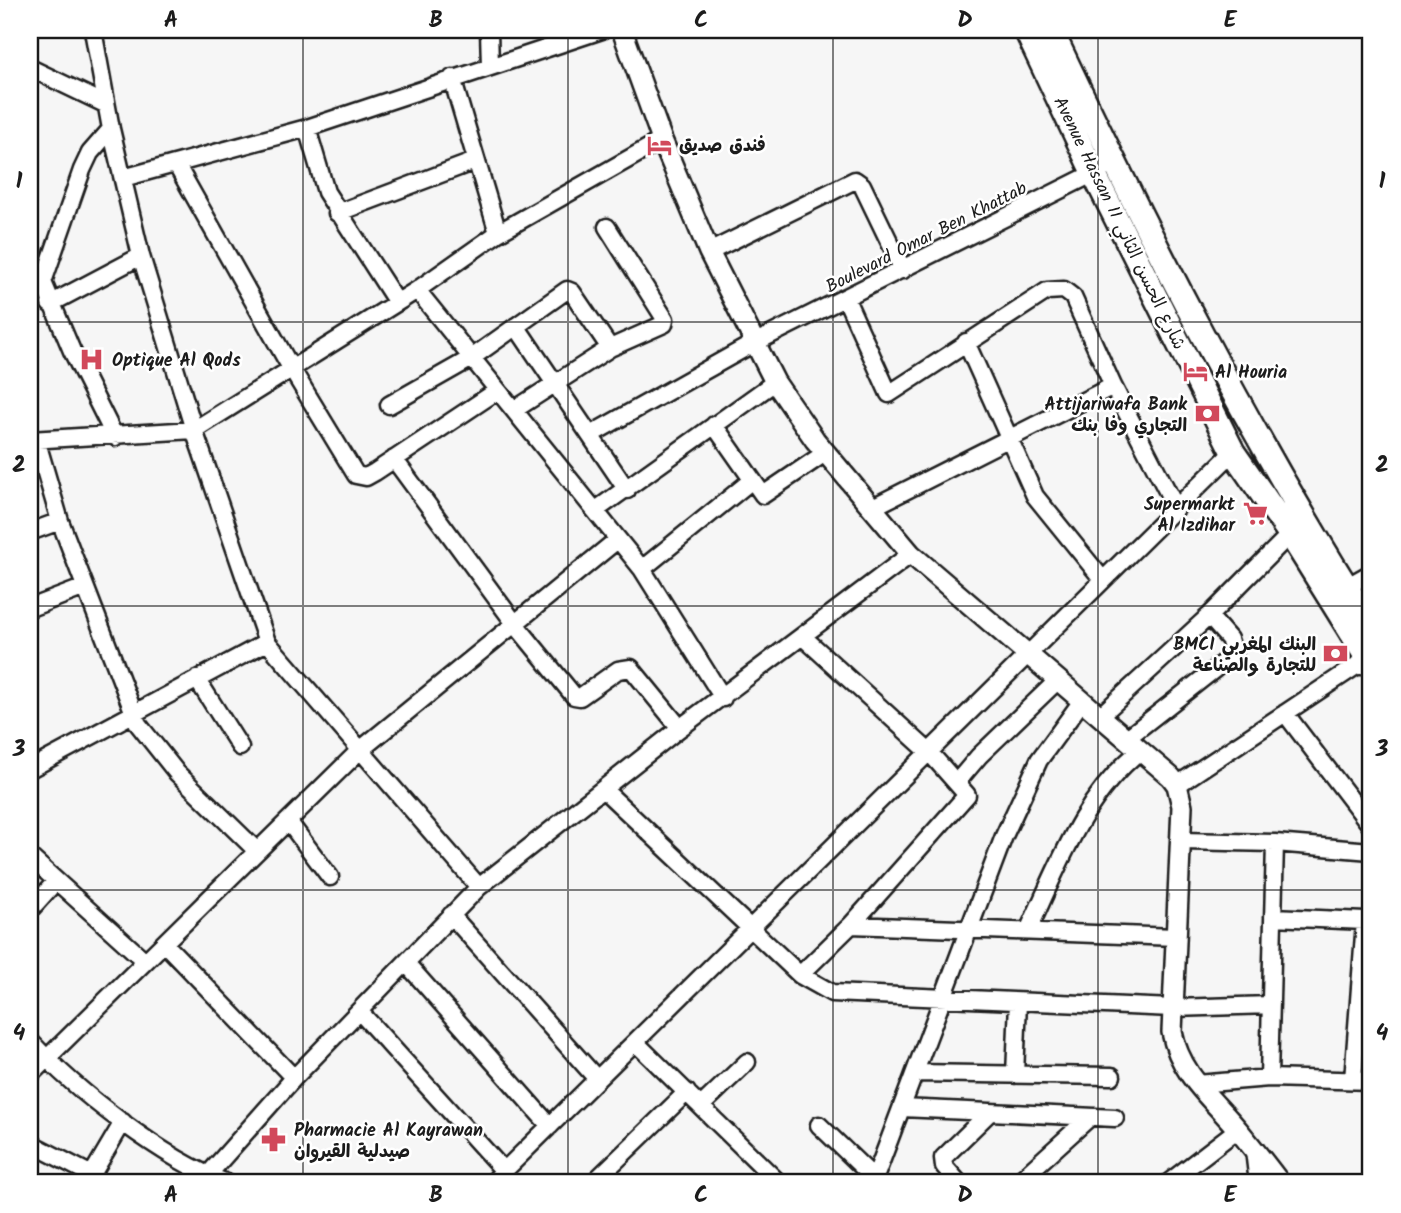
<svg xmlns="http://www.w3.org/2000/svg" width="1401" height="1213" font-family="Kalam,'Playpen Sans Arabic',sans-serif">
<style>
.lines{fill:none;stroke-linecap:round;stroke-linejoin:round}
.minor-casing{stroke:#1c1c1c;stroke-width:21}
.tertiary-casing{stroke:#1c1c1c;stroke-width:24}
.secondary-casing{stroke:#1c1c1c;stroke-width:28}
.minor{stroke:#fff;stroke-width:16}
.tertiary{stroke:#fff;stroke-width:19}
.secondary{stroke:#fff;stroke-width:23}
.grid{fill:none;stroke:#1c1c1c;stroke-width:2;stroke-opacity:0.55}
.labels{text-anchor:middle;stroke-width:5;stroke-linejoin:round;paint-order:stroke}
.poi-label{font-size:18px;font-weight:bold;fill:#1c1c1c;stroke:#fff;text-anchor:start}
.street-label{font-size:18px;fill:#1c1c1c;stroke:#fff}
.neatline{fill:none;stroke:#1c1c1c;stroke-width:2.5}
.grid-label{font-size:23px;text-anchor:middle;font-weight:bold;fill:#1c1c1c}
</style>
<rect width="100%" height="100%" fill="#f6f6f6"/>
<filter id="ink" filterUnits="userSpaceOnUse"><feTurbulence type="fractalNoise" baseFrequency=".0143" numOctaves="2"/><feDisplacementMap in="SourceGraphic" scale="14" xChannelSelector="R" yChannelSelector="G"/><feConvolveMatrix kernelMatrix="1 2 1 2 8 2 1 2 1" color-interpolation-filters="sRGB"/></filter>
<g filter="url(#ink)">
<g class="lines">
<defs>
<path id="minor" d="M 93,30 L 111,129 L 141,256 L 194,430 L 267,642 L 479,887
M 489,30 L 490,66
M 30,68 L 105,104
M 452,78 L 498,233
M 307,128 L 326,192 L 396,301
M 111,129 L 90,153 L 82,170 L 43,282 L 72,351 L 115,437
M 176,164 L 291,368 L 356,475 L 366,477 L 375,472 L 497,391
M 123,178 L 307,128 L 602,30
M 337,213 L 475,161
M 709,252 L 855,180 L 862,185 L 903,270
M 417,290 L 642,569 L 723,698
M 846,299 L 889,394 L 1047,291 L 1064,290 L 1073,297 L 1113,386 L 1176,508
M 50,304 L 141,256
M 516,326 L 627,490
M 966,342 L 1035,496 L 1103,580
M 389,405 L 470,359 L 567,290 L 572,292 L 610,348
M 514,410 L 610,348 L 664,324 L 665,319 L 607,227
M 714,425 L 763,495 L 825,453
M 590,435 L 754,343 L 1114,163
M 36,439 L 60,521 L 138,724 L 177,773 L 257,851
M 30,440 L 194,430 L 417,290 L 498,233 L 662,140
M 394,459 L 516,625 L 574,696 L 580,697 L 618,670 L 631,668 L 680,728
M 871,508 L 1113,386
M 596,510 L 775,382
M 30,532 L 60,521
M 642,569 L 752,480
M 1346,587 L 1371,573
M 30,608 L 85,587
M 197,679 L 240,747
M 1285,713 L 1371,826
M 1100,716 L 1209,616 L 1295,529
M 1127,738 L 1234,654 L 1229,639 L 1209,616
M 30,769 L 267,642
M 957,782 L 979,756 L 1057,681
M 1177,785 L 1356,666 L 1371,666
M 603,789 L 800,975 L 832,993 L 1173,1008 L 1271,1005
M 288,821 L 330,877
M 1181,841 L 1275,843 L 1371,851
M 30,857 L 145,961
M 30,910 L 56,881
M 451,915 L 597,1079
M 1273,917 L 1365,921 L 1353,1080
M 851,925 L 1176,937
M 1028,931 C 1059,865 1082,797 1141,750
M 164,943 L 294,1078
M 406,963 L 550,1126
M 800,975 L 851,925 L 967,795 L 929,752 L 802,636
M 360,1012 L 504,1171
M 30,1041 C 77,1092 163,1159 227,1183
M 635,1042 L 779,1183
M 915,1073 L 1112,1076
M 30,1075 L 359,751 L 617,540
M 1015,1075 L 1018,1002
M 1269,1078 L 1275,843
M 1197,1084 L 1269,1078 L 1371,1081
M 701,1106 L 747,1062
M 902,1108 L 990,1112
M 819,1125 L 879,1183
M 30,1143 L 92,1175
M 1254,1150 L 1258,1183
M 87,1183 L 123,1122
M 205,1183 L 207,1176 L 294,1078 L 479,887 L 680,728 L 911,554
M 492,1183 L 1233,452
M 593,1183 L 687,1092
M 873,1183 L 1004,836 L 1039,760 L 1082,701
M 959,1183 L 944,1166 L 943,1158 L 990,1112 L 1115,1118
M 1017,1183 L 1090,1117
M 1168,1183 L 1238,1129"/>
<path id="tertiary" d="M 622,30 L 662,140 L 709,252 L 775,382 L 815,440 L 911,554 L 1171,777 L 1177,785 L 1182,806 L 1172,1032 C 1180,1075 1213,1099 1239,1131 C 1253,1148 1267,1166 1280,1183"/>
<path id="secondary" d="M 1026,30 L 1094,174 L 1233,452 L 1290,534 L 1371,664
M 1051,30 C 1147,234 1250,436 1371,626"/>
</defs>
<use href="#minor" class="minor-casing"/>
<use href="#tertiary" class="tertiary-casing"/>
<use href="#secondary" class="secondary-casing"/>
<use href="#minor" class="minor"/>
<use href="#tertiary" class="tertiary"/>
<use href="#secondary" class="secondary"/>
</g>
</g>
<path class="grid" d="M 303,30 L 303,1183M 568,30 L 568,1183M 833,30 L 833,1183M 1098,30 L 1098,1183M 30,322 L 1371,322M 30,606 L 1371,606M 30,890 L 1371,890"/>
<defs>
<symbol id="hotel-bare" viewBox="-9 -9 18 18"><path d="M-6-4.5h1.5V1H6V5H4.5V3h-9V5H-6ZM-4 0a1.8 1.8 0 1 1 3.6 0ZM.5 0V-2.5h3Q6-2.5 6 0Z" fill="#d1495b" stroke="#fff" stroke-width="2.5" paint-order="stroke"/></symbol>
<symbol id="hospital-bare" viewBox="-9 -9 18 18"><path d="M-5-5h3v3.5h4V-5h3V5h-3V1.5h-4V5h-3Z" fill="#d1495b" stroke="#fff" stroke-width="2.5" paint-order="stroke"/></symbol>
<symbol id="bank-bare" viewBox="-9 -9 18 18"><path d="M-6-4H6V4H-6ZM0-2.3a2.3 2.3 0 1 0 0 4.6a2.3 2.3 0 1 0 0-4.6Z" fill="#d1495b" stroke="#fff" stroke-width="2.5" paint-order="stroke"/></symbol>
<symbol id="supermarket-bare" viewBox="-9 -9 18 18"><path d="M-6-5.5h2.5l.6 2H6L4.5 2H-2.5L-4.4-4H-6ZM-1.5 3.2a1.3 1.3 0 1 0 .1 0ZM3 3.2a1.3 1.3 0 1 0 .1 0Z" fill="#d1495b" stroke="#fff" stroke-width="2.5" paint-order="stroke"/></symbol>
<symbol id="pharmacy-bare" viewBox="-9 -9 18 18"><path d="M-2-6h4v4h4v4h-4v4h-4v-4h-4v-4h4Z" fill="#d1495b" stroke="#fff" stroke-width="2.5" paint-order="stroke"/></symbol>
</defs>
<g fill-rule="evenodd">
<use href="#hotel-bare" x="642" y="128" width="35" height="35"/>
<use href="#hospital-bare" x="74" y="342" width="35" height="35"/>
<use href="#hotel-bare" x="1178" y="354" width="35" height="35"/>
<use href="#bank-bare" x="1190" y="396" width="35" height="35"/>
<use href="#supermarket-bare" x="1238" y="496" width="35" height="35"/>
<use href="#bank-bare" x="1318" y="636" width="35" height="35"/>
<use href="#pharmacy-bare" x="256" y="1122" width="35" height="35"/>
</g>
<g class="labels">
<g class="poi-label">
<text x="679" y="151">فندق صديق</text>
<text x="112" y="366">Optique Al Qods</text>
<text x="1215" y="378">Al Houria</text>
<text x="1187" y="410" text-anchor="end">Attijariwafa Bank<tspan x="1187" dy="21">التجاري وفا بنك</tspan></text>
<text x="1235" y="510" text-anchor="end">Supermarkt<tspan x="1235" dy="21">Al Izdihar</tspan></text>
<text x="1316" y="650" text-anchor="end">BMCI البنك المغربي<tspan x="1316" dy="21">للتجارة والصناعة</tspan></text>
<text x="294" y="1136">Pharmacie Al Kayrawan<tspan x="294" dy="21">صيدلية القيروان</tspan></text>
</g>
<g class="street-label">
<text transform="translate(1120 223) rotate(64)" y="6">Avenue Hassan II شارع الحسن الثاني</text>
<text transform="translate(926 237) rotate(-27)" y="6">Boulevard Omar Ben Khattab</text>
</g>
</g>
<rect width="1401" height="1213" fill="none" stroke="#fff" stroke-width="77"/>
<rect x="38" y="38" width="1324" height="1136" class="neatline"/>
<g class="grid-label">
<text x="171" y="27">A</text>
<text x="436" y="27">B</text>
<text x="701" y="27">C</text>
<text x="965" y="27">D</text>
<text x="1230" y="27">E</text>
<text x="19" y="188">1</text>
<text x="1382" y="188">1</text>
<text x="19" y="472">2</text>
<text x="1382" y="472">2</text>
<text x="19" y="756">3</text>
<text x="1382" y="756">3</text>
<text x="19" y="1040">4</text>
<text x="1382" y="1040">4</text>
<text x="171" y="1202">A</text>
<text x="436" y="1202">B</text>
<text x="701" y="1202">C</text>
<text x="965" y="1202">D</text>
<text x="1230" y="1202">E</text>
</g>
</svg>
